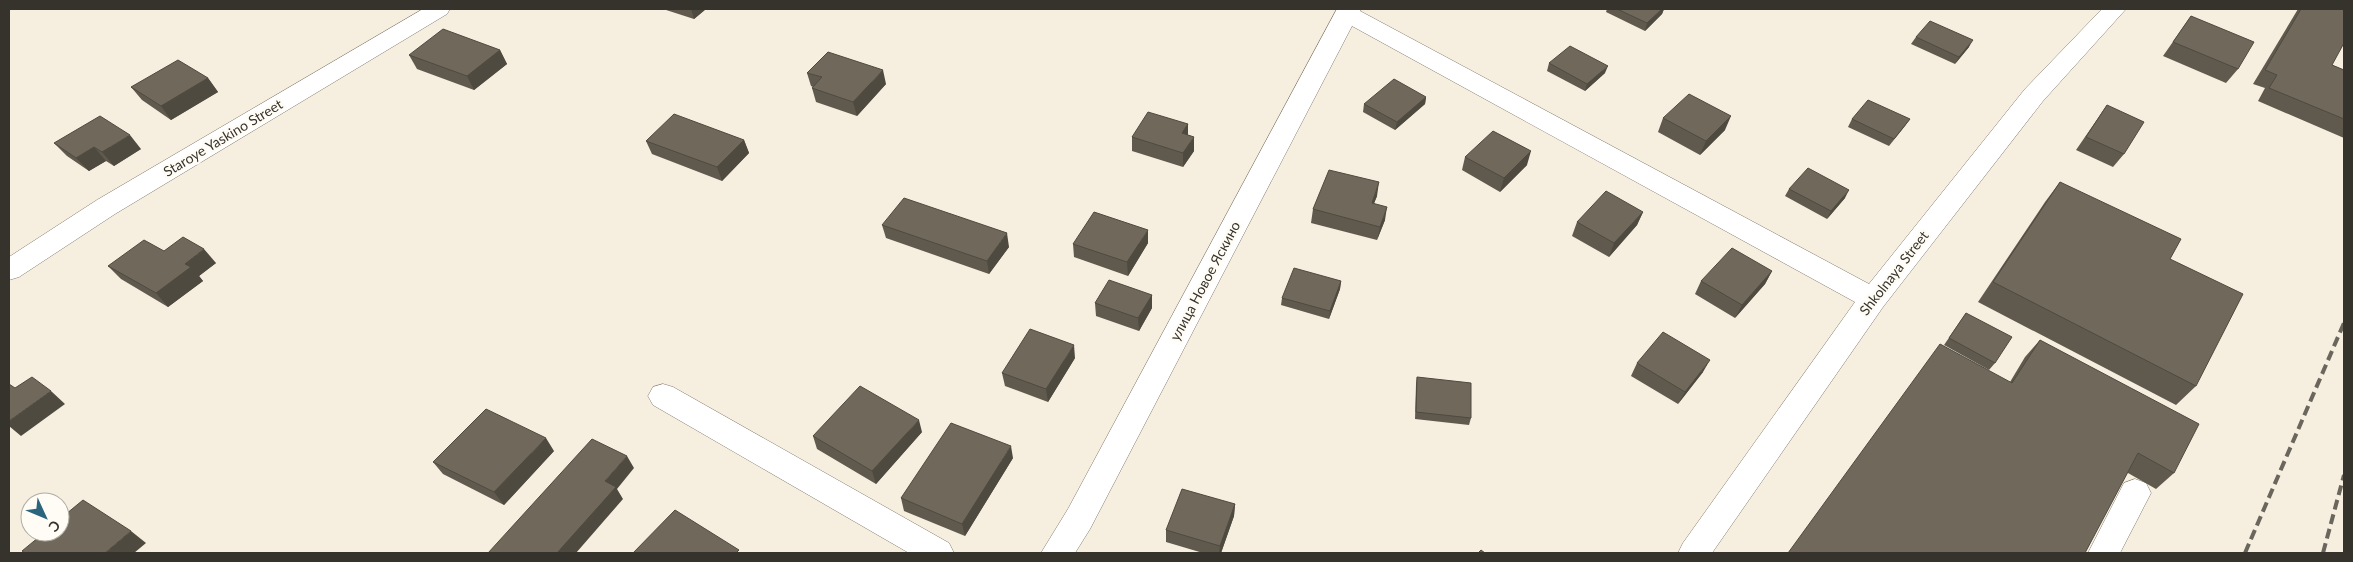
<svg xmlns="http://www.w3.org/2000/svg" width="2353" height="562" font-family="Lato,sans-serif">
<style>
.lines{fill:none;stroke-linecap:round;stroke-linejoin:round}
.minor-casing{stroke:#837b6e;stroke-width:1}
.minor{fill:#fff;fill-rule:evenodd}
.rail{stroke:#6a665d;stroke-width:4;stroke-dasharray:10 5;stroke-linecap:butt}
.wall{fill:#605a4e}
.shaded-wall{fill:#4e4a40}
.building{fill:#70695b;stroke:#4e4a40}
.labels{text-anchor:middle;stroke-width:5;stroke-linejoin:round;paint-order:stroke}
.street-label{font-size:14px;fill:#36332d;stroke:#fffcf5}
</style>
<rect width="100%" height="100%" fill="#f6eede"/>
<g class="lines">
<defs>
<path id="minor" d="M 423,9 L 450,9 L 447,14 L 115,214 L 19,277 L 9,280 L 9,257 L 97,200 Z
M 1337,9 L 1361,9 L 1360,11 L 1869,284 L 2025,89 L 2102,9 L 2126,9 L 2043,101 L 1883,307 L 1712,553 L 1678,553 L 1683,543 L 1855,302 L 1352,26 L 1090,529 L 1075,553 L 1041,553 L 1068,509 Z
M 663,384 L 673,387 L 949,543 L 954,553 L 909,553 L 653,405 L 648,396 L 653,387 Z
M 2135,479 L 2146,483 L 2151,493 L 2120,553 L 2088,553 L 2124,483 Z"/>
</defs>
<use href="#minor" class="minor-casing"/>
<use href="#minor" class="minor"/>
<path class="rail" d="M 2245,553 L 2344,323
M 2323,553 L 2344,475"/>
</g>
<path class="wall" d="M 663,9 L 706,9 L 694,19 Z
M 1607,9 L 1664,9 L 1662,14 L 1645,31 L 1606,12 Z
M 2298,9 L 2342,9 L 2332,65 L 2344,70 L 2344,138 L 2258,101 L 2265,88 L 2253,84 Z
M 2191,16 L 2238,69 L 2226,83 L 2163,56 Z
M 1916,37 L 1969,47 L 1955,64 L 1911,44 Z
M 500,50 L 507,64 L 474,90 L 417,69 L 409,55 Z
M 1549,63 L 1605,73 L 1585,91 L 1547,71 Z
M 807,73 L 886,84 L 857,116 L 816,102 L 812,88 L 813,87 L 811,86 Z
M 208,78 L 218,92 L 171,120 L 142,100 L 131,87 Z
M 1426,97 L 1425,104 L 1395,130 L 1363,112 L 1364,104 Z
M 2107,105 L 2124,154 L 2113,167 L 2076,150 Z
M 1663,118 L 1725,130 L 1700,155 L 1658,132 Z
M 1852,119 L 1910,119 L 1905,126 L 1889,146 L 1848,127 Z
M 1188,124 L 1188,135 L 1194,151 L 1183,167 L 1132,151 L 1132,137 Z
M 744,140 L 749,153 L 722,181 L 652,154 L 646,141 Z
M 54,143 L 141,149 L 114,166 L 106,161 L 89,171 L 67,156 Z
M 1465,157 L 1527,165 L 1500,192 L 1462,170 Z
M 2060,182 L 2170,259 L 2196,386 L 2176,405 L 1978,302 L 2045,202 Z
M 1789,189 L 1845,198 L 1827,219 L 1785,196 Z
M 1377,196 L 1374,203 L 1385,220 L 1377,240 L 1311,223 L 1313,209 Z
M 1643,212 L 1637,225 L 1609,257 L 1572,236 L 1577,222 Z
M 882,225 L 1009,247 L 989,274 L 886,238 Z
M 1148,243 L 1128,276 L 1074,257 L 1073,244 Z
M 164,251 L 216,263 L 199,276 L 203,281 L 168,307 L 121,279 L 108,266 Z
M 1772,271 L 1765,284 L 1735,318 L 1695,294 L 1701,281 Z
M 1341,281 L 1340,289 L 1329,319 L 1281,305 L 1282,298 Z
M 1152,295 L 1152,308 L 1139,331 L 1096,316 L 1095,303 Z
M 1966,313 L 1995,363 L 1989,370 L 1944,345 Z
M 2040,340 L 2174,473 L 2156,489 L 2128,473 L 2010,382 L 2025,357 Z
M 1075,358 L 1048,402 L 1005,386 L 1002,373 Z
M 1637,363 L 1703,372 L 1678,404 L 1631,376 Z
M 1417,377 L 1471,418 L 1469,425 L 1415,419 L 1416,384 Z
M 922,432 L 876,484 L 817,449 L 813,436 Z
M 554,451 L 504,505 L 443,474 L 433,462 Z
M 1013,458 L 965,536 L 904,511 L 901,498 Z
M 1235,504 L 1234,516 L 1221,553 L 1203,553 L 1166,542 L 1166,530 Z"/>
<path class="shaded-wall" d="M 691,9 L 706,9 L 694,19 Z
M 1662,9 L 1664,9 L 1662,14 L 1645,31 L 1647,23 Z
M 1973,40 L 1969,47 L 1955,64 L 1959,57 Z
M 500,50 L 507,64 L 474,90 L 467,76 Z
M 1608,66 L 1605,73 L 1585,91 L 1587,84 Z
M 883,70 L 886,84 L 857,116 L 853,102 Z
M 208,78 L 218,92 L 171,120 L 161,106 Z
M 1426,97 L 1425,104 L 1395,130 L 1397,122 Z
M 1731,116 L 1725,130 L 1700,155 L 1706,141 Z
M 1188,124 L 1188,138 L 1182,133 Z
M 130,135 L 141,149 L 114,166 L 102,152 Z
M 1194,137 L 1194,151 L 1183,167 L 1183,153 Z
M 744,140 L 749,153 L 722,181 L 717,167 Z
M 94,147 L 106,161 L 89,171 L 76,158 Z
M 1531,151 L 1527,165 L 1500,192 L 1504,178 Z
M 1379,182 L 1377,196 L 1369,216 L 1372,203 Z
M 1849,190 L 1845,198 L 1827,219 L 1831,211 Z
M 1387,207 L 1385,220 L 1377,240 L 1380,227 Z
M 1643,212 L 1637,225 L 1609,257 L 1614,243 Z
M 1148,230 L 1148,243 L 1128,276 L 1127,262 Z
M 1007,233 L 1009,247 L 989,274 L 987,261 Z
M 204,249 L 216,263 L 199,276 L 203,281 L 168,307 L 156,293 L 185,264 Z
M 1772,271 L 1765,284 L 1735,318 L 1742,305 Z
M 1341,281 L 1340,289 L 1329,319 L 1330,311 Z
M 1152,295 L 1152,308 L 1139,331 L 1138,318 Z
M 1074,345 L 1075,358 L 1048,402 L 1046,389 Z
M 1710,360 L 1703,372 L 1678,404 L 1685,392 Z
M 51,391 L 65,404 L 21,436 L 9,426 L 9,421 Z
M 919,420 L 922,432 L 876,484 L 872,471 Z
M 546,438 L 554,451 L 504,505 L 494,492 Z
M 1011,446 L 1013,458 L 965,536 L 962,524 Z
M 627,456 L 634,468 L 617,489 L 623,499 L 576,553 L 557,553 L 605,481 Z
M 1235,504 L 1234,516 L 1221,553 L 1219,553 L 1220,546 Z
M 131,531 L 146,543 L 134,553 L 105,553 Z"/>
<path class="building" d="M 1617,9 L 1662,9 L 1647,23 Z
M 2301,9 L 2342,9 L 2344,10 L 2344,43 L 2332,65 L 2344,70 L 2344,119 L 2269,88 L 2277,75 L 2265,70 Z
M 2191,16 L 2254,42 L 2238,69 L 2173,42 Z
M 1930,21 L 1973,40 L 1959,57 L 1916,37 Z
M 443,29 L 500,50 L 467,76 L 409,55 Z
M 1570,46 L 1608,66 L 1587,84 L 1549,63 Z
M 828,52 L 883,70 L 853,102 L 812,88 L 822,77 L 807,73 Z
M 178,60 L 208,78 L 161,106 L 131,87 Z
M 1394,79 L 1426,97 L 1397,122 L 1364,104 Z
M 1689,94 L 1731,116 L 1706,141 L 1663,118 Z
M 1868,100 L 1910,119 L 1894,139 L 1852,119 Z
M 2107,105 L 2144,122 L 2124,154 L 2086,137 Z
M 1148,112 L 1188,124 L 1182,133 L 1194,137 L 1183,153 L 1132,137 Z
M 674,114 L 744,140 L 717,167 L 646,141 Z
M 100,116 L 130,135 L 102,152 L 94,147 L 76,158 L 54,143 Z
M 1493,131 L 1531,151 L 1504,178 L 1465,157 Z
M 1808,168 L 1849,190 L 1831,211 L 1789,189 Z
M 1329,170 L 1379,182 L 1372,203 L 1387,207 L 1380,227 L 1313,209 Z
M 2060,182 L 2181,239 L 2170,259 L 2243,294 L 2196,386 L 1993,282 Z
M 1606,191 L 1643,212 L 1614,243 L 1577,222 Z
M 904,198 L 1007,233 L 987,261 L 882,225 Z
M 1094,212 L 1148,230 L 1127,262 L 1073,244 Z
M 183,237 L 204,249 L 185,264 L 191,267 L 156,293 L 108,266 L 144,240 L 164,251 Z
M 1732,248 L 1772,271 L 1742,305 L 1701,281 Z
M 1294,268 L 1341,281 L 1330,311 L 1282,298 Z
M 1109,280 L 1152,295 L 1138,318 L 1095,303 Z
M 1966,313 L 2012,337 L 1995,363 L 1949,338 Z
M 1030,329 L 1074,345 L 1046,389 L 1002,373 Z
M 1663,332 L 1710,360 L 1685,392 L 1637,363 Z
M 2040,340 L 2199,424 L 2174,473 L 2138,453 L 2085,553 L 1788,553 L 1940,344 L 2012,383 Z
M 32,377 L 51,391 L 9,421 L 9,384 L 15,388 Z
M 1417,377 L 1471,383 L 1471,418 L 1416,412 Z
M 860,386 L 919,420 L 872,471 L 813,436 Z
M 486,409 L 546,438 L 494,492 L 433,462 Z
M 951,423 L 1011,446 L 962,524 L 901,498 Z
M 592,439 L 627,456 L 605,481 L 616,487 L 557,553 L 488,553 Z
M 1182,489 L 1235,504 L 1220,546 L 1166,530 Z
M 83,500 L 131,531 L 105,553 L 25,553 L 22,551 L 45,532 L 60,532 L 60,519 Z
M 675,510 L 739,550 L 736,553 L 633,553 Z
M 1481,550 L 1485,553 L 1478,553 Z"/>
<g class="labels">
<g class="street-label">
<text transform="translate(223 138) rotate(-31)" y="5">Staroye Yaskino Street</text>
<text transform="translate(1894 273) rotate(-52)" y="5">Shkolnaya Street</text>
<text transform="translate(1205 281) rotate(-62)" y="5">улица Новое Яскино</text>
</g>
</g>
<rect width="2353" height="562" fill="none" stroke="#36332d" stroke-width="20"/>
<g transform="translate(45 517) rotate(134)"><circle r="24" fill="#fffcf5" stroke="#afaca5"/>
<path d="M0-4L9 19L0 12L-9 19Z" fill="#2a647d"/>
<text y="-8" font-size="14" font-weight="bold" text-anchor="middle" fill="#36332d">С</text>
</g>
</svg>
